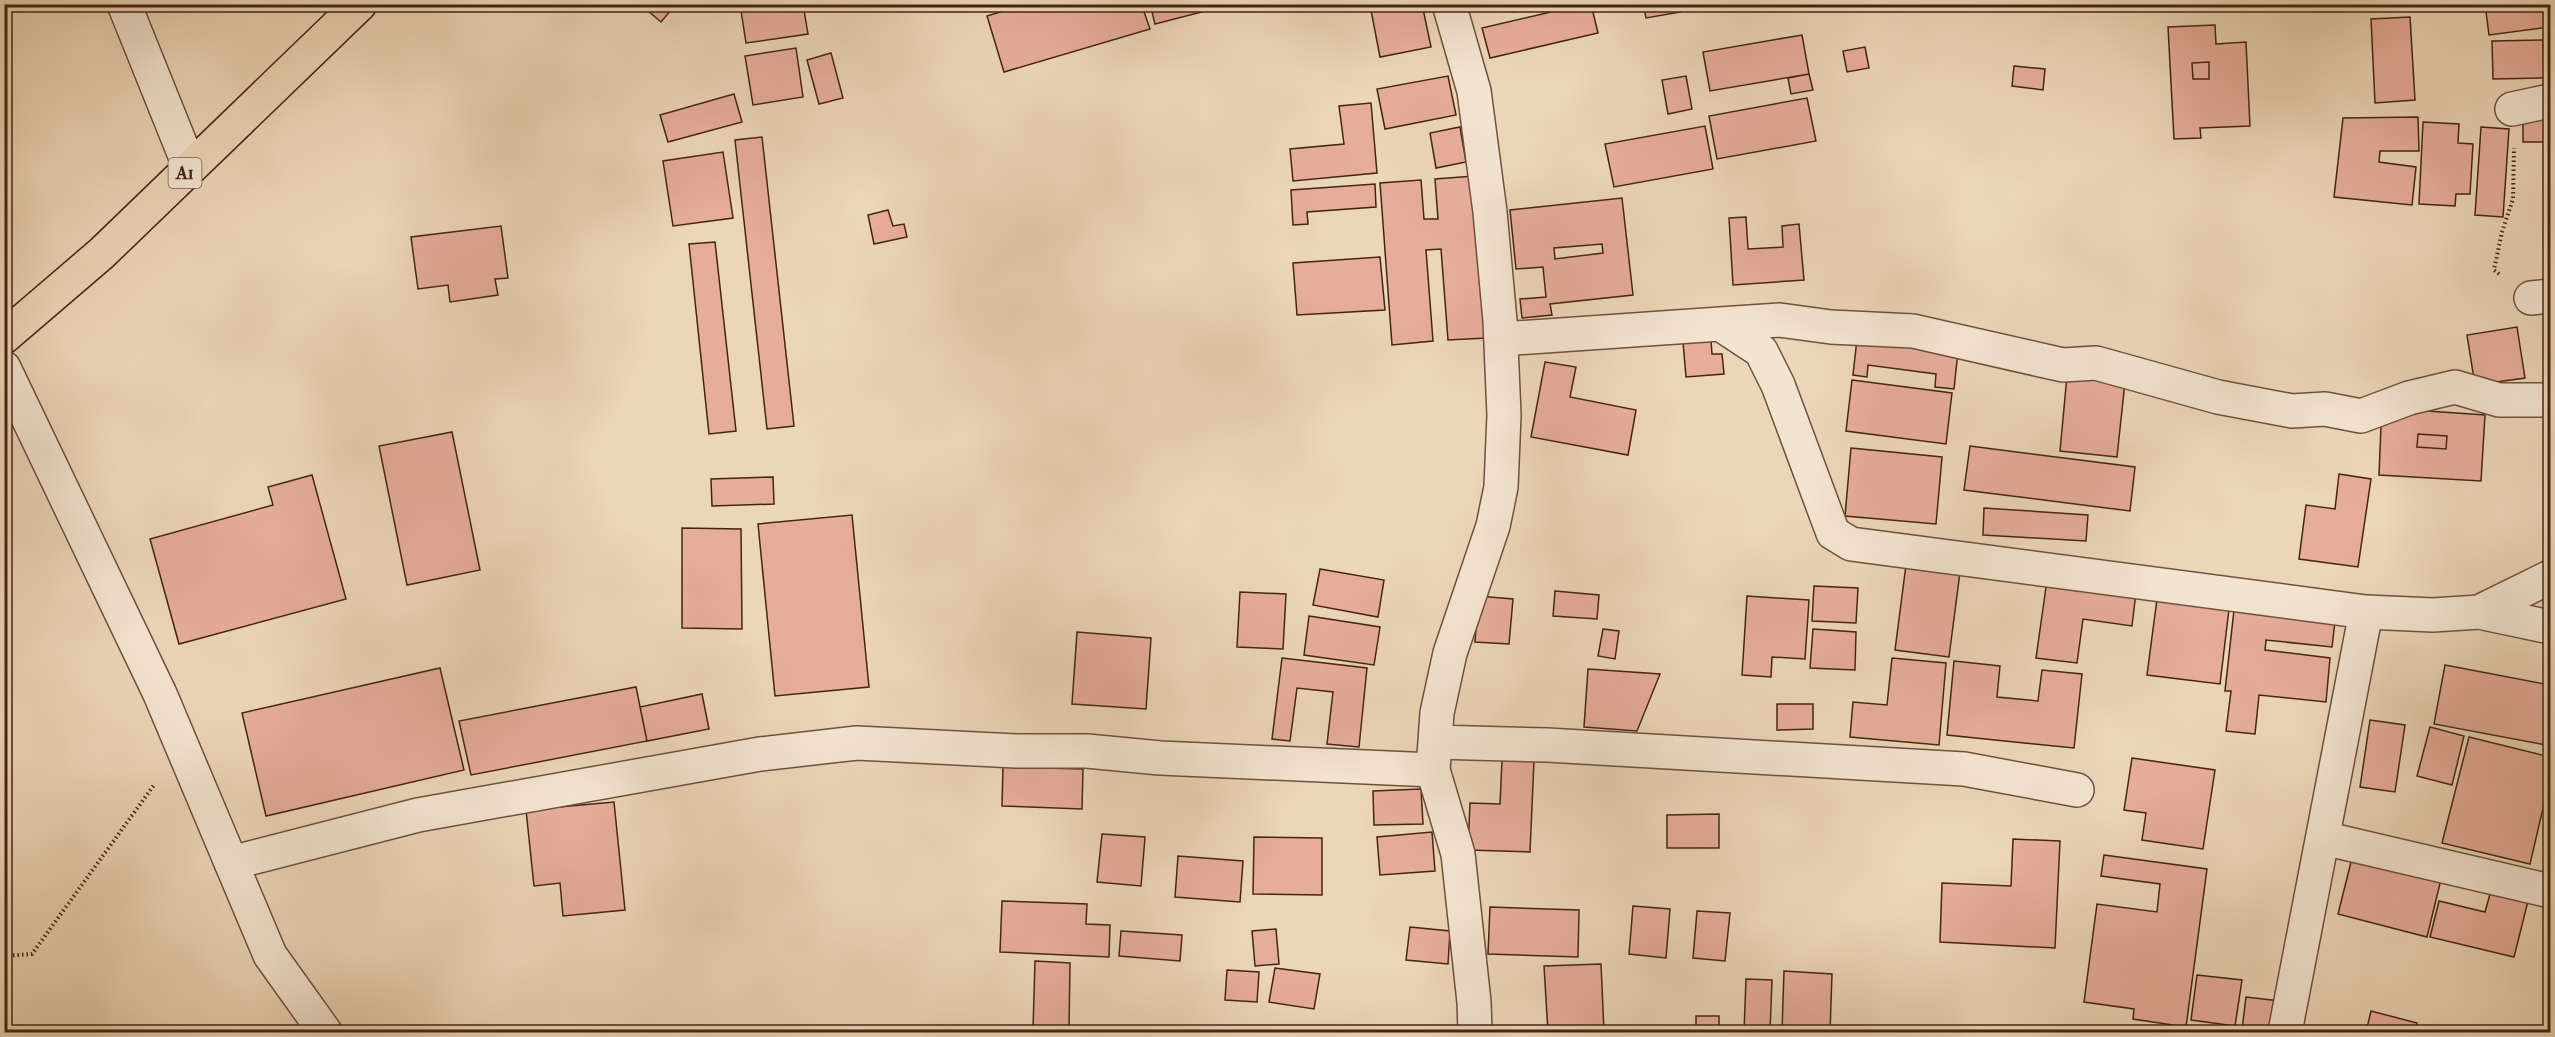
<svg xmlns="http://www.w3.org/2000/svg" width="2555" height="1037" font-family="'IM FELL French Canon',serif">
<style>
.building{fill:#e7ad9b;stroke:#452414;stroke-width:1.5;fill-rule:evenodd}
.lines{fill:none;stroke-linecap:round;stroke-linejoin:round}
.minor-casing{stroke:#6f503d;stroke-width:36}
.trunk-casing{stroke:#452414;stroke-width:36}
.path{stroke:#452414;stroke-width:4;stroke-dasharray:1.5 3;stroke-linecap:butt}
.minor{stroke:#f3e4d1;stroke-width:33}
.trunk{stroke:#ecd6b8;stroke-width:33}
.labels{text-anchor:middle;stroke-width:5;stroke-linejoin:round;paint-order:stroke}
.shield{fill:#f3e4d1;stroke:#795e4d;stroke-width:1.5}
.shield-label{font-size:18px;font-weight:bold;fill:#452414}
</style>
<rect width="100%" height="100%" fill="#ecd6b8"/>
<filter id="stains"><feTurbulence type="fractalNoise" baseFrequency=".00333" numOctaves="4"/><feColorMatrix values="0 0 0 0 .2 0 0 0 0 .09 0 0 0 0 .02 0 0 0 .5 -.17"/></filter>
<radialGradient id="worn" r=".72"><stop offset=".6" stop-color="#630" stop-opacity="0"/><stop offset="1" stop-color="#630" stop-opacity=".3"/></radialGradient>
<path class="building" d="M 640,4 L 676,4 L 661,22 Z
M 740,4 L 803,4 L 808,34 L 746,43 Z
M 1026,4 L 1131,4 L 1132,9 L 1142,6 L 1150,29 L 1004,72 L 987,16 Z
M 1150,4 L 1216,4 L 1217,8 L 1155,24 Z
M 1422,4 L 1431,47 L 1380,57 L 1370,5 Z
M 1510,4 L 1531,4 L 1532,9 L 1512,12 Z
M 1585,4 L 1591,4 L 1598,33 L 1490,58 L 1482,28 Z
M 1643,4 L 1680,4 L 1681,12 L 1646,18 Z
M 2485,4 L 2548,4 L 2550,27 L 2489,35 Z
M 2410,17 L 2415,100 L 2375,103 L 2371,19 Z
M 2215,25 L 2216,44 L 2246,42 L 2250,126 L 2200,128 L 2201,138 L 2174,139 L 2168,27 ZM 2209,62 L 2209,79 L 2193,79 L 2192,63 Z
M 1802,35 L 1809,74 L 1710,91 L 1703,52 Z
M 2543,40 L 2544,78 L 2493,79 L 2492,41 Z
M 1865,47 L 1869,68 L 1847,72 L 1843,51 Z
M 796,48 L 803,97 L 753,105 L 745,56 Z
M 831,53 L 843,98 L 819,104 L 807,60 Z
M 2209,62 L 2209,79 L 2193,79 L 2192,63 Z
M 2014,66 L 2045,69 L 2043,90 L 2012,86 Z
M 1809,74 L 1813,90 L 1791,94 L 1788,78 Z
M 1448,76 L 1456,115 L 1385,129 L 1377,89 Z
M 1686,76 L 1692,109 L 1668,114 L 1662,80 Z
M 734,94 L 742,122 L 668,142 L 660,115 Z
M 1807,98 L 1816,141 L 1717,159 L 1709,116 Z
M 1371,103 L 1377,173 L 1293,181 L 1290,149 L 1344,144 L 1339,106 Z
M 2523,116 L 2550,116 L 2550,142 L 2523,142 Z
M 2418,117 L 2419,151 L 2380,151 L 2379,162 L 2416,167 L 2412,205 L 2334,197 L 2343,118 Z
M 2423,122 L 2459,124 L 2458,143 L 2473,144 L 2470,194 L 2456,194 L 2455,206 L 2419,204 Z
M 1705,126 L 1713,169 L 1614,187 L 1605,144 Z
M 1460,127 L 1466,162 L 1436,168 L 1430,133 Z
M 2481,127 L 2509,129 L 2503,217 L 2475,215 Z
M 762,137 L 794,426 L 767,429 L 735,140 Z
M 723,152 L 733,218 L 673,226 L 663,161 Z
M 1474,176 L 1487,338 L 1448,340 L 1441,249 L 1426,250 L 1433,341 L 1392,345 L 1380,183 L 1421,180 L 1424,219 L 1438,219 L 1435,179 Z
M 1375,184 L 1376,207 L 1307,212 L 1308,224 L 1293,225 L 1291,190 Z
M 1622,198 L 1633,295 L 1550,304 L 1552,315 L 1522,318 L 1520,299 L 1546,297 L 1543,267 L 1516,269 L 1510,210 ZM 1602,244 L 1603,253 L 1555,259 L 1554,248 Z
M 888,210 L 893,226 L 904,224 L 907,237 L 874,244 L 868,215 Z
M 1746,217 L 1748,249 L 1783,247 L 1782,226 L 1799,224 L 1804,280 L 1733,285 L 1729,218 Z
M 501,226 L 508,278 L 495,279 L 498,295 L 450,302 L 448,285 L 418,289 L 411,237 Z
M 715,242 L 736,431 L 709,434 L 689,244 Z
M 1380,257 L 1385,310 L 1297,315 L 1293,263 Z
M 2544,306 L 2550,306 L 2550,367 L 2544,366 Z
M 2517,327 L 2525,378 L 2475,385 L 2467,335 Z
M 1857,339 L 1958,351 L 1954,389 L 1935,387 L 1936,374 L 1868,365 L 1867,377 L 1853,375 Z
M 1711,340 L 1712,354 L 1722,354 L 1724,374 L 1686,377 L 1683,342 Z
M 1545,362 L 1576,367 L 1570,397 L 1636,410 L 1628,455 L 1531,437 Z
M 2067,376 L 2125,382 L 2117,457 L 2060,451 Z
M 1852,380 L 1952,393 L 1946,444 L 1846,431 Z
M 2413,410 L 2485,415 L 2481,481 L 2379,475 L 2381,426 ZM 2418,434 L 2447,436 L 2446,449 L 2417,447 Z
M 452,432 L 480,570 L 407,585 L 379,446 Z
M 2418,434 L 2447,436 L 2446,449 L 2417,447 Z
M 1970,446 L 2135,467 L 2130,511 L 1964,490 Z
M 1851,448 L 1942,457 L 1936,524 L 1845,516 Z
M 2339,474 L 2371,479 L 2358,567 L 2299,559 L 2306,505 L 2335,509 Z
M 312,475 L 346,599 L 179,644 L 150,539 L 273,505 L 268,487 Z
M 773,477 L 774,504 L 712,506 L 711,479 Z
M 1984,508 L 2088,515 L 2086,541 L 1983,535 Z
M 852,515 L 869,687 L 775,696 L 758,524 Z
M 682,528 L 741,529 L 742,629 L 682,628 Z
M 1906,565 L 1960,572 L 1949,657 L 1895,650 Z
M 1320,569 L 1384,580 L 1378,617 L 1313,605 Z
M 2047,580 L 2136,592 L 2132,626 L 2083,619 L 2077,663 L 2036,658 Z
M 1814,586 L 1858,588 L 1856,623 L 1812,621 Z
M 1555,591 L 1599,595 L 1597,619 L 1553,616 Z
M 1240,592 L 1286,594 L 1283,649 L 1237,647 Z
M 1478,596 L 1513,599 L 1509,644 L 1475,642 Z
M 1747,596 L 1809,600 L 1805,659 L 1772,657 L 1771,677 L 1742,675 Z
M 2157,599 L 2229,609 L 2220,684 L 2147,675 Z
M 2235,601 L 2336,613 L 2332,647 L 2266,640 L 2265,650 L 2330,658 L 2326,702 L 2259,695 L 2255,734 L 2226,731 L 2231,691 L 2225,691 Z
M 1309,616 L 1380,627 L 1374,665 L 1304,655 Z
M 1603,629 L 1619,631 L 1615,659 L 1598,656 Z
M 1813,629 L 1856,632 L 1855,670 L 1810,668 Z
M 1077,632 L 1151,638 L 1146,709 L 1072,704 Z
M 1282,658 L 1367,668 L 1359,747 L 1327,744 L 1333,692 L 1297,688 L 1290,741 L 1272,739 Z
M 1892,658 L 1946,663 L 1939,745 L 1850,737 L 1853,702 L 1887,705 Z
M 1954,661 L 2000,666 L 1997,697 L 2038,701 L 2042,670 L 2082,674 L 2074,748 L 1947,735 Z
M 2445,665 L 2550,685 L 2550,717 L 2546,745 L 2434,724 Z
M 440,668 L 464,770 L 266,816 L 242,713 Z
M 1588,669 L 1660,674 L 1637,731 L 1584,727 Z
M 636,687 L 647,741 L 471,775 L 459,721 Z
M 702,694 L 709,729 L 647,741 L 640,707 Z
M 1777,704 L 1813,704 L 1813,729 L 1777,730 Z
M 2370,720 L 2405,725 L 2395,792 L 2360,787 Z
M 2430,727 L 2464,736 L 2452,785 L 2417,776 Z
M 2469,737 L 2550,757 L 2550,778 L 2530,864 L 2442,843 Z
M 2132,758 L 2215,770 L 2203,849 L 2142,840 L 2146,813 L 2124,810 Z
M 1502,760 L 1534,761 L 1530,852 L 1468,850 L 1470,803 L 1500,804 Z
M 1003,767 L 1083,769 L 1082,809 L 1002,806 Z
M 1421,789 L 1423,824 L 1374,825 L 1373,791 Z
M 614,802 L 625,910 L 563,916 L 560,883 L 534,886 L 526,810 Z
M 1719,814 L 1719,848 L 1667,848 L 1667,815 Z
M 1432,832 L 1435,871 L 1380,875 L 1377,837 Z
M 1102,834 L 1145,837 L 1141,886 L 1097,882 Z
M 1254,837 L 1322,838 L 1322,895 L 1253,894 Z
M 2013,839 L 2060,841 L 2055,948 L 1940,942 L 1942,883 L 2011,886 Z
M 2354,850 L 2443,871 L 2427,937 L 2338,914 Z
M 2104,855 L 2207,869 L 2186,1027 L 2133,1019 L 2134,1009 L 2084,1002 L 2097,904 L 2157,912 L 2160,884 L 2101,876 Z
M 1178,856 L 1243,861 L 1240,902 L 1175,897 Z
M 2493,883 L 2530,893 L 2514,957 L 2430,937 L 2439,901 L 2485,912 Z
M 1002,901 L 1087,904 L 1086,924 L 1110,925 L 1109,957 L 1000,952 Z
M 1633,906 L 1670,909 L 1666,958 L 1629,954 Z
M 1490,907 L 1579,910 L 1578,957 L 1488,954 Z
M 1697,911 L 1730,913 L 1725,961 L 1693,958 Z
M 1410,927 L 1450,931 L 1448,964 L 1406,960 Z
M 1276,929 L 1279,964 L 1255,966 L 1252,931 Z
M 1121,931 L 1182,935 L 1180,961 L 1119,956 Z
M 1035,961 L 1070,963 L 1069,1031 L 1033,1030 Z
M 1601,964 L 1604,1032 L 1548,1032 L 1544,966 Z
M 1275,968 L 1320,974 L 1314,1009 L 1269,1002 Z
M 1227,970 L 1259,972 L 1257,1002 L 1225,1000 Z
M 1784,971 L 1832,974 L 1830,1032 L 1782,1032 Z
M 2197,975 L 2242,980 L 2235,1026 L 2191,1020 Z
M 1746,979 L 1772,980 L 1770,1032 L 1744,1032 Z
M 2246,997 L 2280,1001 L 2276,1032 L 2242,1030 Z
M 2371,1011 L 2417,1023 L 2415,1032 L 2366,1032 Z
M 1696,1016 L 1719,1016 L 1719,1032 L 1696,1032 Z"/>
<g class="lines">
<defs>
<path id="minor" d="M 124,4 L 190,168
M 1449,4 L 1474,91 L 1490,212 L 1500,321 L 1504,415 L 1501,487 L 1493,526 L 1450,653 L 1437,713 L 1433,770 L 1458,854 L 1474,1002 L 1475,1032
M 2512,109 L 2550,101
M 2531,298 L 2550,296
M 1720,324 L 1780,320 L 1831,327 L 1913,331 L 2063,365 L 2096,363 L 2218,397 L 2292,411 L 2325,409 L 2361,416 L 2409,398 L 2455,387 L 2499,400 L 2550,400
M 1501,339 L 1720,324 L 1761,351 L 1778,385 L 1833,533 L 1851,544 L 2366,612 L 2433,615 L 2479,612 L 2550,627
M 4,368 L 160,694 L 270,955 L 325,1032
M 2479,612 L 2550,577
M 1435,742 L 1547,745 L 1964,769 L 2077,790
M 2323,838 L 2550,891
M 231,863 L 418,815 L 760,754 L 857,743 L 1016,751 L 1087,751 L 1160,758 L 1433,770
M 2285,1032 L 2366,612"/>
<path id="trunk" d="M 4,337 L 102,253 L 360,4"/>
</defs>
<use href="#minor" class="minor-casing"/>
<use href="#trunk" class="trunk-casing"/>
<path class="path" d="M 2499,274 L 2494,270 L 2502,232 L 2513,199 L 2514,148
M 4,956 L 32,954 L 154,785"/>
<use href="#minor" class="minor"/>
<use href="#trunk" class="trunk"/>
</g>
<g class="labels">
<rect class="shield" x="168.5" y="158" width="33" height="30" rx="4.5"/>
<g class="shield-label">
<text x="185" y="179">A1</text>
</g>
</g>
<rect width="2555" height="1037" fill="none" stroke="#ecd6b8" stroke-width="24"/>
<rect x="6" y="6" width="2543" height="1025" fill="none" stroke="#452414" stroke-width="3"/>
<rect x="12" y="12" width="2531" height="1013" fill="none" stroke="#452414" stroke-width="1.5"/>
<rect width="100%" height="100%" filter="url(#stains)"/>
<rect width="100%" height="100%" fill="url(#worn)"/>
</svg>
